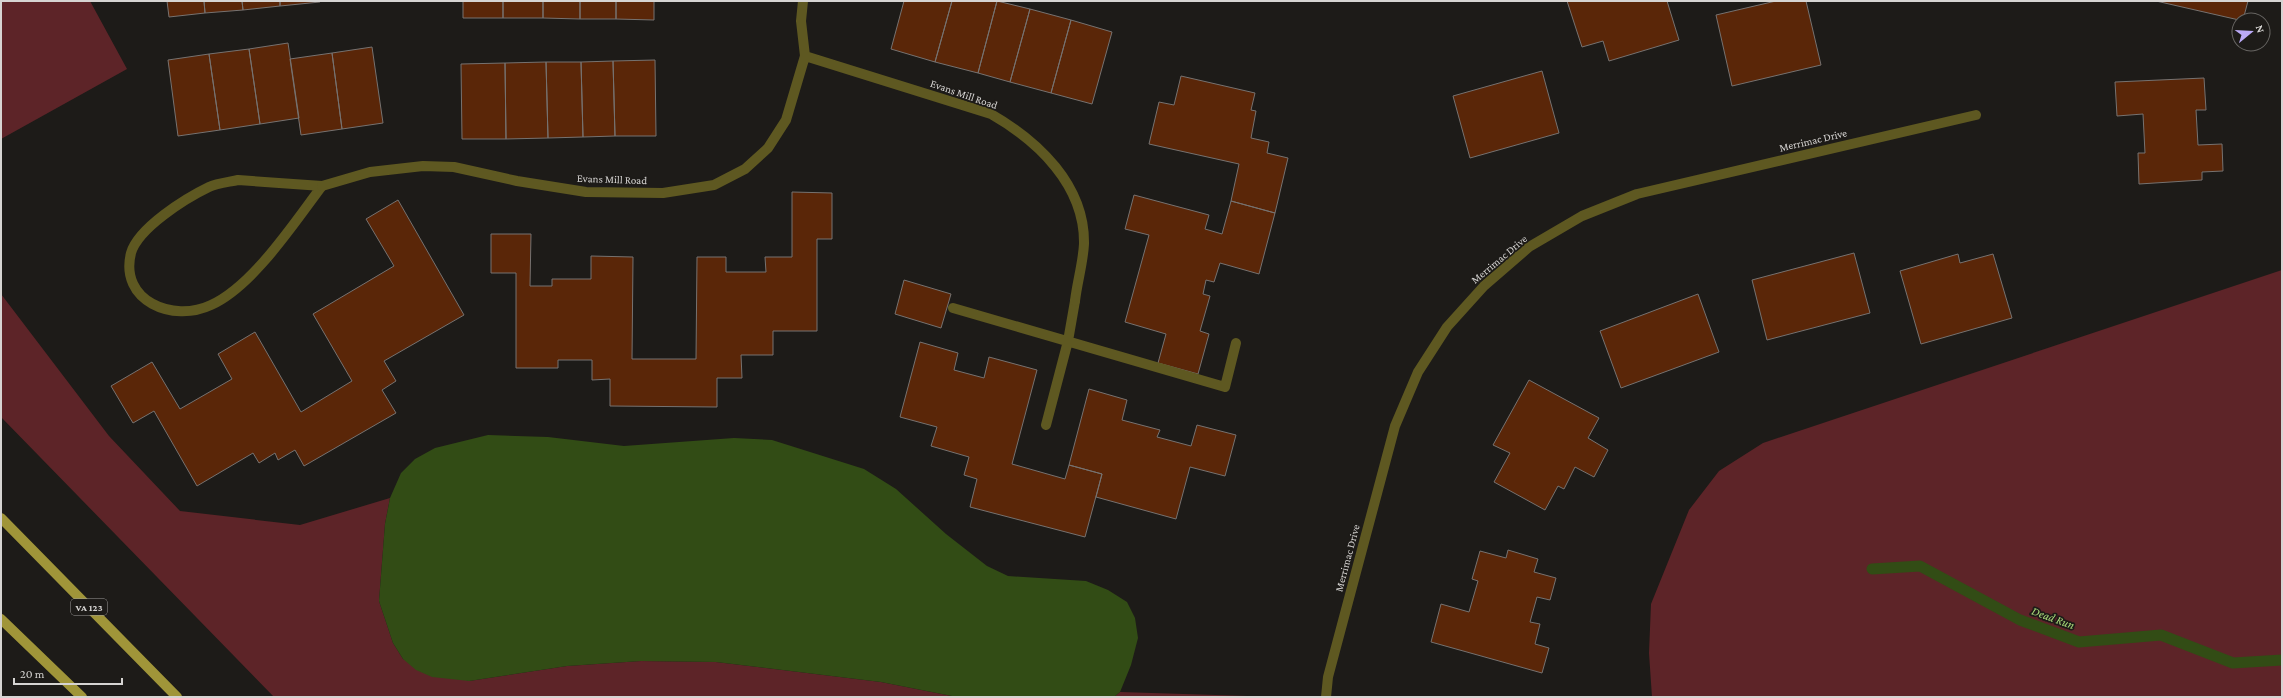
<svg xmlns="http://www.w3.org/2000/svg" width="2283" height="698" font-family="'Crimson Pro',serif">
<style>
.green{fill:#5d2428}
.water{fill:#324c15}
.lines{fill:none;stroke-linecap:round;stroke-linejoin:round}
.stream{stroke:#324c15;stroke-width:11}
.building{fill:#5a2608;stroke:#767270}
.service{stroke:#5e5821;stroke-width:10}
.minor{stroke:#5e5821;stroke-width:10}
.primary{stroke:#a09539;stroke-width:10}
.labels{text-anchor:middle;stroke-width:3.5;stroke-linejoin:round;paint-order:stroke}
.shield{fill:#1d1b18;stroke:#9e9c9a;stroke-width:1}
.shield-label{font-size:10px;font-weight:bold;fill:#d6d4d2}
.street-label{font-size:11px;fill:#d6d4d2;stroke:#1d1b18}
.water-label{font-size:12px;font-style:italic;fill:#abdd7b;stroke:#1d1b18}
</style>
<rect width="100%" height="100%" fill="#1d1b18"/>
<path class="green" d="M 1,1 L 90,1 L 127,69 L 1,139 Z
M 2282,270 L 2282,697 L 1652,697 L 1649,653 L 1651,604 L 1689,510 L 1719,471 L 1763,443 Z
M 1,294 L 109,436 L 180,511 L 300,525 L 390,498 L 385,524 L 379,601 L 393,643 L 403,659 L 469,681 L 567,666 L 641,661 L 716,662 L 881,682 L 957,697 L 274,697 L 1,417 Z
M 1120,692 L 1248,696 L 1248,697 L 1114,697 Z"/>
<path class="water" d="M 488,435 L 548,437 L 624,446 L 734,438 L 772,440 L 864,469 L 896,489 L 946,534 L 987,566 L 1008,576 L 1086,581 L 1108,590 L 1127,602 L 1135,618 L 1138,638 L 1131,665 L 1120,692 L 1114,697 L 957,697 L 881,682 L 716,662 L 641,661 L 567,666 L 469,681 L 432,677 L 416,670 L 403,659 L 393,643 L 379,601 L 385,524 L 390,498 L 401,473 L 415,459 L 435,448 Z"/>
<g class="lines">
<path class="stream" d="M 1872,569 L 1920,566 L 2020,620 L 2079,642 L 2161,635 L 2233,663 L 2282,660"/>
</g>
<path class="building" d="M 167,1 L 204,1 L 205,13 L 169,17 Z
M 204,1 L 242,1 L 243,10 L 205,13 Z
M 242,1 L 280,1 L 280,6 L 243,10 Z
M 280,1 L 320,1 L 320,2 L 280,6 Z
M 463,1 L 503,1 L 503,18 L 463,18 Z
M 503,1 L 543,1 L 543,18 L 503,18 Z
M 543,1 L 580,1 L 580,19 L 543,18 Z
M 580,1 L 616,1 L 616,19 L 580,19 Z
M 616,1 L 654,1 L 654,20 L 616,19 Z
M 904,1 L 952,1 L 935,62 L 891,49 Z
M 952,1 L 997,1 L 978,73 L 935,62 Z
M 997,1 L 1030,9 L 1010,82 L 978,73 Z
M 1567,1 L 1667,1 L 1679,40 L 1609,61 L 1603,41 L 1582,47 Z
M 1776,1 L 1806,1 L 1821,65 L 1732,86 L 1716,15 Z
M 2156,1 L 2248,1 L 2243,20 L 2239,20 Z
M 1030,9 L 1071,20 L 1051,93 L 1010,82 Z
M 1071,20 L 1112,32 L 1092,104 L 1051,93 Z
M 288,43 L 299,118 L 260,124 L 249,49 Z
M 372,47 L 383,123 L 342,129 L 332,53 Z
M 249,49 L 260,124 L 220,130 L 209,54 Z
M 332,53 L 342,129 L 301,135 L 290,59 Z
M 209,54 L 220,130 L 178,136 L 168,60 Z
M 655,60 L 656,136 L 615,136 L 613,61 Z
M 613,61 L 615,136 L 583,137 L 581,62 Z
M 546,62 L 548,138 L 506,139 L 505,63 Z
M 546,62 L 581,62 L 583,137 L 548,138 Z
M 505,63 L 506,139 L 462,139 L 461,64 Z
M 1542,71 L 1559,133 L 1470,158 L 1453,96 Z
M 1181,76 L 1255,93 L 1251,110 L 1256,111 L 1251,138 L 1269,142 L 1267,153 L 1288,158 L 1275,213 L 1231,201 L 1239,164 L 1149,144 L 1159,102 L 1174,105 Z
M 2204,78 L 2206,110 L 2196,110 L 2198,145 L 2222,144 L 2223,171 L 2202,172 L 2202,180 L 2139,184 L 2138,153 L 2145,153 L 2143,114 L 2117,116 L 2115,82 Z
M 792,192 L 832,193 L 832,239 L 817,239 L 817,331 L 773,331 L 773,355 L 741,355 L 742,378 L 717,378 L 717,407 L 610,406 L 610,379 L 592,380 L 592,360 L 558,360 L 558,368 L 516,368 L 516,273 L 491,273 L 491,234 L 531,234 L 530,286 L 552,286 L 552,279 L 591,279 L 591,256 L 633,257 L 632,359 L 696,359 L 697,257 L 726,257 L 726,272 L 766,272 L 765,257 L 792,257 Z
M 1134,195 L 1209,215 L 1205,229 L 1222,234 L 1231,201 L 1275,213 L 1259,274 L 1220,263 L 1214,282 L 1206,280 L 1203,294 L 1210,296 L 1200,331 L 1209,334 L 1198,374 L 1158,363 L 1166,334 L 1125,322 L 1149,235 L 1125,229 Z
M 398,200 L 464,315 L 384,361 L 396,381 L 382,390 L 396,413 L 304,466 L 295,450 L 278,460 L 275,453 L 259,463 L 253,453 L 197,486 L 154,411 L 133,423 L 111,386 L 152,362 L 180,409 L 232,379 L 218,354 L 255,332 L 301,412 L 352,381 L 313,314 L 394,266 L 366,219 Z
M 1854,253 L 1870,313 L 1767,340 L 1752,280 Z
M 1958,254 L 1960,263 L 1993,254 L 2012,318 L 1921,344 L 1900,271 Z
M 904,280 L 951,294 L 941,328 L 895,314 Z
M 1698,294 L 1719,352 L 1621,388 L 1600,331 Z
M 920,342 L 958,353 L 954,370 L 984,378 L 989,357 L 1037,370 L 1012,464 L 1065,479 L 1069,465 L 1102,474 L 1085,537 L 970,507 L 977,479 L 964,475 L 969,457 L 931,446 L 937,427 L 900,417 Z
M 1529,380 L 1599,418 L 1588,438 L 1608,450 L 1594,477 L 1575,467 L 1564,489 L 1558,486 L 1545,510 L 1494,482 L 1510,453 L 1493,445 Z
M 1089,389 L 1127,400 L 1122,420 L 1160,430 L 1157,437 L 1191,446 L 1197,425 L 1236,435 L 1225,476 L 1190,467 L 1176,519 L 1096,497 L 1102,474 L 1069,465 Z
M 1508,550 L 1538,559 L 1534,572 L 1556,578 L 1550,600 L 1537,597 L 1530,622 L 1540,624 L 1535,644 L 1549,648 L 1542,673 L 1431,642 L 1441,604 L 1469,612 L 1478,581 L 1472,579 L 1480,551 L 1506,558 Z"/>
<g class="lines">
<path class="service" d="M 238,180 L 322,186 C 294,223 253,286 211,305 C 173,323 119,301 131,253 C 138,228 186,198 209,187 C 217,183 229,182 238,180 Z
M 953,308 L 1225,387 L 1236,343
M 1046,425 L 1068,341 L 1075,301"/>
<path class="minor" d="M 805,56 L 991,114 C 1038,141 1085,185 1084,244 C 1083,263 1077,283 1075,301
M 322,186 L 370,172 L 423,166 L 454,167 L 517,181 L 586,192 L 663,193 L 714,185 L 745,169 L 768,148 L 786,120 L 805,56 L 801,21 L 803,1
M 1326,697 L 1328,677 L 1395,426 L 1418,372 L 1447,327 L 1484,286 L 1529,247 L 1582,216 L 1637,194 L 1976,115"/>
<path class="primary" d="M 1,518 L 177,697
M 1,619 L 82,697"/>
</g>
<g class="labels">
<rect class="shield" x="71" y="599" width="36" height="16" rx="3"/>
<g class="shield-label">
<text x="89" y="611">VA 123</text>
</g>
<g class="street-label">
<text transform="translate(964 94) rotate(19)" y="4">Evans Mill Road</text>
<text transform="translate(1813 140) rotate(-13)" y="4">Merrimac Drive</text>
<text transform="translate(612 179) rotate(2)" y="4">Evans Mill Road</text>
<text transform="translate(1499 259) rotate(-40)" y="4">Merrimac Drive</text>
<text transform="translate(1347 558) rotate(-75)" y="4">Merrimac Drive</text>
</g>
<g class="water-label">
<text transform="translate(2053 618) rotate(20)" y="4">Dead Run</text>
</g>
</g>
<rect width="2283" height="698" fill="none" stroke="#d6d4d2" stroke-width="4"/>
<g transform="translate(2251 32) rotate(72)"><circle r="19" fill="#1d1b18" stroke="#676562"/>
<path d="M0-3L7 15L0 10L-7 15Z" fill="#bbaaf6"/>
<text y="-6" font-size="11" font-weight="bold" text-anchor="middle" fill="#d6d4d2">N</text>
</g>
<path d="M14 678v6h108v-6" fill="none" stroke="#d6d4d2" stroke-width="2"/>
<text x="20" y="678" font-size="12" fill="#d6d4d2" stroke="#1d1b18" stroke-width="3" paint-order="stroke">20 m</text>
</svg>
